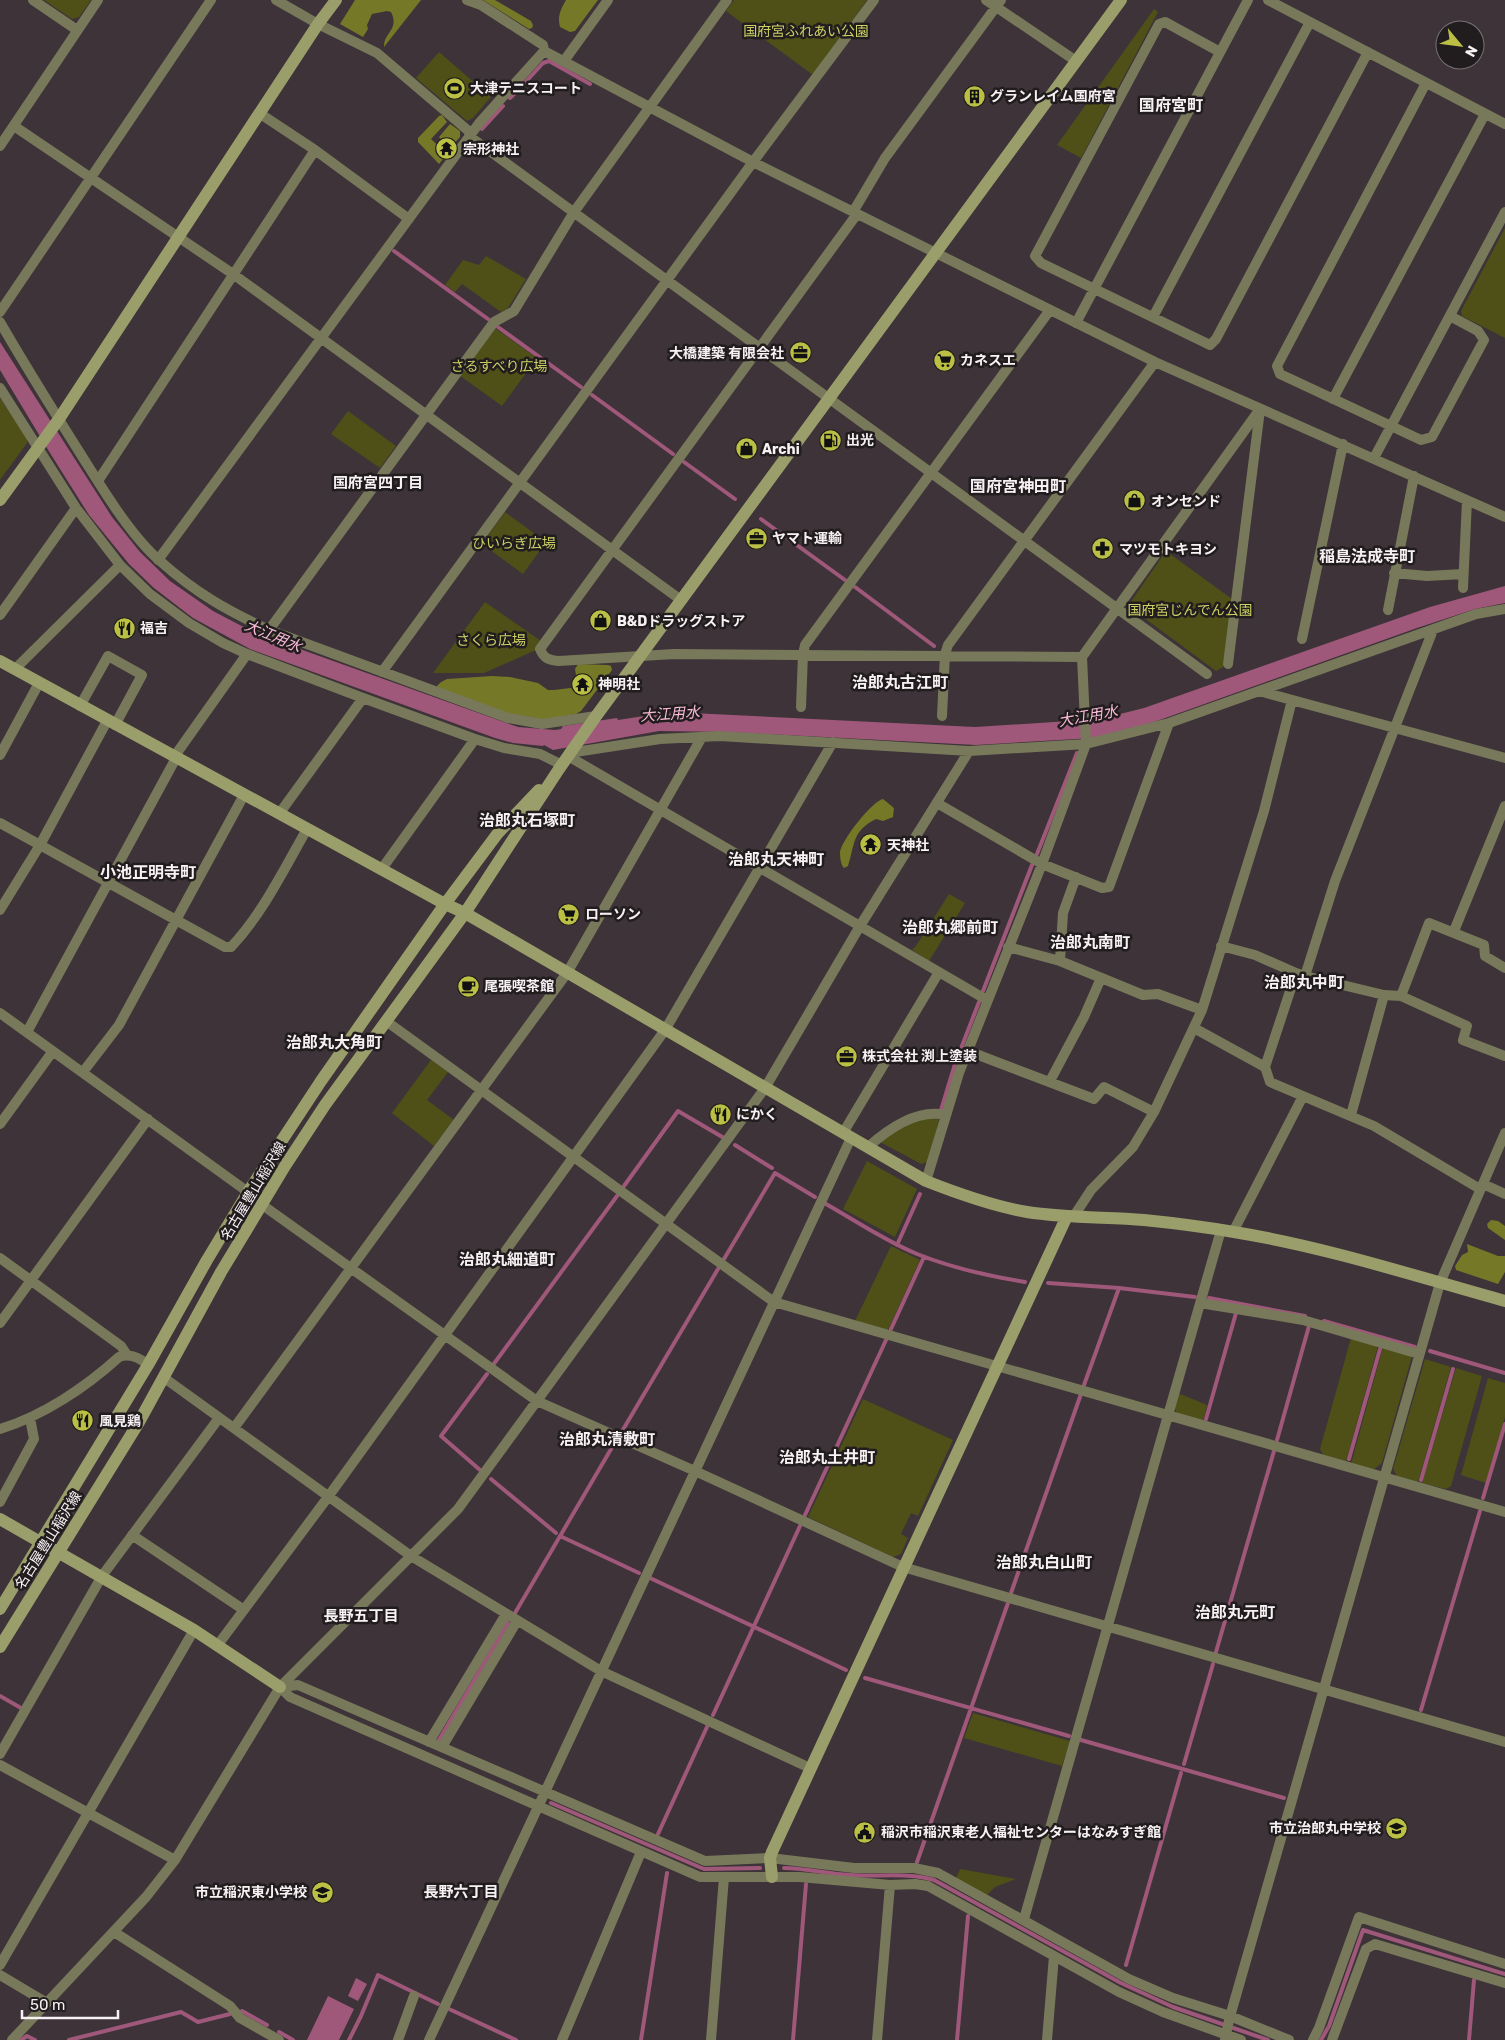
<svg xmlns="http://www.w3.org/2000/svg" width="1505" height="2040" font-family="Rubik,'Noto Sans JP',sans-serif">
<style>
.green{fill:#4e5018}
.forest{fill:#757827}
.water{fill:#9f587a}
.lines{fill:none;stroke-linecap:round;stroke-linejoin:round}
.stream{stroke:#9f587a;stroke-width:4}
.street{stroke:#77795a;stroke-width:10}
.secondary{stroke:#9a9e6b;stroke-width:12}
.labels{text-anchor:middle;stroke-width:5;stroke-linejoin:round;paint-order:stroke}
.park-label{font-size:14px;fill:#ccd165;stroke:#211d1e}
.poi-label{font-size:14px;font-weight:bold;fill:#f7f1f3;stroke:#211d1e;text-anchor:start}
.street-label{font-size:14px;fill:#f7f1f3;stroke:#211d1e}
.neighbourhood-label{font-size:15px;font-weight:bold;fill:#f7f1f3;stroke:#211d1e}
.water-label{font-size:15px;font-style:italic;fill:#fabbd7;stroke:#211d1e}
.quarter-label{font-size:16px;font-weight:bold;fill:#f7f1f3;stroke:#211d1e}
</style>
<rect width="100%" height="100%" fill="#3d3338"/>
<path class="green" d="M 44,0 L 91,0 L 79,17 L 72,19 Z
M 734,0 L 867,0 L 813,75 L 726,11 Z
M 1154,9 L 1158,12 L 1081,158 L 1057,145 Z
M 439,52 L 491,97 L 473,118 L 467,121 L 416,78 Z
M 1505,228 L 1505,338 L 1462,316 L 1461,311 Z
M 486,256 L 526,279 L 508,308 L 501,312 L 462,284 L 455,292 L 445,285 L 463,260 L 479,265 Z
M 495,328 L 537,358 L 502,406 L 459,375 Z
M 0,398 L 27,438 L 27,443 L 0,480 Z
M 348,411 L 396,446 L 380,468 L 331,434 Z
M 505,512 L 546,542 L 523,574 L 482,544 Z
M 1166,551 L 1232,599 L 1223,667 L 1216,671 L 1128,606 Z
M 485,602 L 541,641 L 536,650 L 484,673 L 433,673 Z
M 949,894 L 965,903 L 929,961 L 912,950 L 916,946 Z
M 431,1060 L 448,1072 L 427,1100 L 454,1120 L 434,1146 L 392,1113 Z
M 934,1117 L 939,1120 L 928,1162 L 921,1164 L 882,1143 L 881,1140 L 909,1123 Z
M 867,1161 L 917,1189 L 895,1237 L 843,1209 Z
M 891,1246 L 920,1260 L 888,1330 L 855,1321 Z
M 1351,1338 L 1378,1346 L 1346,1462 L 1324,1456 L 1320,1449 Z
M 1383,1347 L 1412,1356 L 1382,1463 L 1373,1470 L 1351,1464 Z
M 1425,1359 L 1451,1367 L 1418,1482 L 1397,1476 L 1393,1469 Z
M 1456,1368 L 1482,1376 L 1451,1486 L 1446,1489 L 1422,1483 Z
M 1488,1378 L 1505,1383 L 1505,1417 L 1486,1483 L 1461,1475 Z
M 1178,1393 L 1207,1405 L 1203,1422 L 1177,1414 L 1174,1407 Z
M 863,1399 L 953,1440 L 918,1516 L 911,1513 L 901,1534 L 908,1538 L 901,1554 L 893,1557 L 808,1517 Z
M 973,1713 L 1070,1741 L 1062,1766 L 964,1738 Z
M 960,1869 L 1016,1879 L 995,1887 L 987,1895 L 956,1878 Z"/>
<path class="forest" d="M 355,0 L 421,0 L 384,47 C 383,33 400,30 391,12 L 387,11 L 372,14 L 367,25 L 368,29 L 363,37 L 340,24 Z
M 483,0 L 495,0 L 531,21 L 533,25 L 532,28 L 529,29 Z
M 566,0 L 598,0 L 575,31 L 570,32 L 560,27 C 557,16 561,9 566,0 Z
M 442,115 L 447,122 L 431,139 L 447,154 L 439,164 L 418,142 L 418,138 L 439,116 Z
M 450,124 L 460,131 L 460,137 L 450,148 L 445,145 L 439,137 Z
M 578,664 L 608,665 L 611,666 L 612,670 L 581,711 L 576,714 L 545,720 L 515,716 L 437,688 L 437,686 L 441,682 L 447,679 L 492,676 L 510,677 L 538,683 L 548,690 L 554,690 L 570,688 L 581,690 L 586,686 L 586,680 L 576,675 L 575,669 Z
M 883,799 L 894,808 L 893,817 L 883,821 L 876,819 C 852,831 855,844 848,866 L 844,868 C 841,865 840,858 840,853 C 840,842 872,801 883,799 Z
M 1491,1220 L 1498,1221 L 1505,1226 L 1505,1240 L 1488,1228 L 1487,1224 Z
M 1467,1244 L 1498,1256 L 1505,1256 L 1505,1272 L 1498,1284 L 1456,1270 L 1455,1266 L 1462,1255 L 1468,1252 Z"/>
<path class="water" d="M 0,342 L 112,517 L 140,552 L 170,581 L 213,611 L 255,633 L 518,727 L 555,730 L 561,729 L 563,726 L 617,718 L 618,720 L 657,714 L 691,713 L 975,727 L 1100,719 L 1144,708 L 1430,607 L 1505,586 L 1505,603 L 1475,609 L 1417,628 L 1157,721 L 1121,732 L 1093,738 L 976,745 L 727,732 L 659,731 L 553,750 L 544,745 L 543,746 L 513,743 L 495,738 L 250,649 L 193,618 L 154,588 L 129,564 L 89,515 L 50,453 L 0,370 Z
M 356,1978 L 367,1984 L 358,2001 L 348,1996 Z
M 328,1996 L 354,2009 L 339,2040 L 307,2040 Z"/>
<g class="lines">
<path class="stream" d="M 521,87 L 543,63 L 549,61 L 590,84
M 510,98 L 516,92
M 482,129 L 503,106
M 394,251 L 488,319
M 498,327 L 581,387
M 592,395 L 673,454
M 684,462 L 735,499
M 761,519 L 845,580
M 855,587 L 934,646
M 1037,854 L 1077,753
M 983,991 L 1032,865
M 941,1110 L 955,1064 L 979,1002
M 735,1145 L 772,1168
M 624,1186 L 678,1111 L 724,1138
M 826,1204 C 856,1221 885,1241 917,1254 C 952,1268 988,1276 1025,1282
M 897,1245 L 920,1194
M 724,1259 L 775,1173 L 815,1197
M 1048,1283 L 1119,1288 L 1195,1297
M 1209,1298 L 1305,1316
M 1324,1321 L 1415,1347
M 891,1329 L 924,1257
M 1430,1351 L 1505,1373
M 493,1365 L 617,1196
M 1084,1385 L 1119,1288
M 1206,1419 L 1236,1313
M 621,1433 L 718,1269
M 1277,1440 L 1309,1326
M 1349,1459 L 1380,1349
M 480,1470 L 441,1436 L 487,1374
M 491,1479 L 556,1533
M 1421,1480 L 1453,1369
M 1483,1498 L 1505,1424
M 805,1515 L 886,1340
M 560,1536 L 639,1573
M 650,1578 L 846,1670
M 1011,1593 L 1081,1394
M 515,1613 L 614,1444
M 1216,1652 L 1274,1451
M 865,1678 L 1069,1736
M 0,1696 L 21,1708
M 1421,1710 L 1480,1511
M 713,1715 L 800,1526
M 439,1740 L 508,1623
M 1081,1740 L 1284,1798
M 1184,1764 L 1213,1664
M 551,1803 L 704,1869 L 760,1868
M 658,1834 L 707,1727
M 917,1862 L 1008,1603
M 784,1868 C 806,1868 827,1874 850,1875 C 877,1877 908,1872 934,1880 L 1121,1983 L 1173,2007 L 1268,2040
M 1126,1965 L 1181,1773
M 449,2009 L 516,2040
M 242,2011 L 267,2025
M 279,2032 L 293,2040
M 21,2040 L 27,2036 L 35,2040
M 69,2040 L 181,2012 L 198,2022 L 230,2014
M 349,2040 L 361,2016 L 378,1975 L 438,2004
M 641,2040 L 667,1873
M 793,2040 L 806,1884
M 957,2040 L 968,1916
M 1321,2040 L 1329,2026 L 1363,1930 L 1505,1974
M 1469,2040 L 1474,1980"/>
<path class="street" d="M 33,0 L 77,30
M 276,0 L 318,24 L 377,53 L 471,133
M 467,0 L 481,5 L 543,45 L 544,51
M 986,0 L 1076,61
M 1268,0 L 1505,124
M 1220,52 L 1165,22 L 1159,24 L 1035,256 L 1041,263 L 1210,345 L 1216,339 L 1368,52
M 564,61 L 608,0
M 1426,83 L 1277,366 L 1280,374 L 1421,440 L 1432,437 L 1484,340 L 1478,331 L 1450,316
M 259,113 L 315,150 L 409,219
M 14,126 L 233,274 L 681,600
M 469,136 L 1207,674
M 0,146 L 98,0
M 853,212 L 885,158 L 1001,0
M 857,214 L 540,649 C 544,659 549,660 559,661 L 674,654 L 1082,657
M 0,312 L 211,0
M 1153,317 L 1310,22
M 0,322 C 27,369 56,415 85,461 C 105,493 132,537 160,561 C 196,593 226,610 269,630 L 508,718 L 542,724 L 596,716
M 1076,323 L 1248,0
M 0,388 L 76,508 L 120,565 L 150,594 L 189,623 L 223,643 L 247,654 L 363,698 L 475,739 L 504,748 L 540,754 L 562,765
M 1333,399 L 1485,114
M 1374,458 L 1505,212
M 98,481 L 315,150
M 158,560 L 480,122 L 544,51 L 753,162 L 1155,362 L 1505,517
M 1394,573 L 1427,576 L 1463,574
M 1463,588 L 1467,500
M 1388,610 L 1414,476
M 0,615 L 76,508
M 269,630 L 494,322 L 514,311 L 574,212 L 727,0
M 1433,630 L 1335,881 L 1305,976 L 1296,973 L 1265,1067 L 1270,1082 L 1374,1126 L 1480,1189
M 1302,639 L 1343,444
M 1228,664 L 1260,410
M 15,669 L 120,565
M 382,672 L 753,162 L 874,0
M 1259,691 L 1505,758
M 80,706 L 108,656 L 142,675 L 115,725
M 801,707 L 803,654 L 805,645 L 1050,310
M 942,716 L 945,654 L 948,645 L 1155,362
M 569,753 L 660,739 L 720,736 L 969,751 L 1086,744 L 1169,723 L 1476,614 L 1505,609
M 0,755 L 39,683
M 568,756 L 987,1000
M 174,757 L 247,654
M 937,803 L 1042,864 L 1102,888 L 1109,887 L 1169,723
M 279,814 L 363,698
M 0,823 L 225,947 L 231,947 C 263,913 284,869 307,829
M 381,870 L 475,739
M 0,910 L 40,845 L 107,721
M 1454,931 L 1505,806
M 1221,946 L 1255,955 L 1296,973
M 1008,947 L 1060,961 L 1143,995 L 1158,994 L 1202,1010
M 1060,961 L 1063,913 L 1076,877
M 1305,976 L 1384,995
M 1401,996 L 1467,1026 L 1463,1040 L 1505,1056
M 0,1013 L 248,1192
M 386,1021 L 774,1302 L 1505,1512
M 1194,1028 L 1265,1067
M 27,1032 L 176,758
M 968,1051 L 1094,1099 L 1104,1087 L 1154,1112
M 83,1072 L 119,1025 L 244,795
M 1050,1081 L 1084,1017 L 1101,978
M 1351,1115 L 1384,995 L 1401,996 L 1429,923 L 1484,945 L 1485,956 L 1505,968
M 0,1124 L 53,1051
M 843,1133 L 939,972
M 868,1147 C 888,1129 917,1108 946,1115
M 926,1181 L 959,1073 L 1042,864 L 1086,744 L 1082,657 L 1260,409
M 1483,1184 L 1505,1194
M 261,1204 L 537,1401 L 695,1471 L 903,1567 L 1505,1742
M 1074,1216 L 1091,1190 L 1133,1147 L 1154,1112 L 1202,1010 L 1264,811 L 1292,700
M 1233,1232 L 1303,1096
M 0,1258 L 121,1346 L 127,1355
M 1200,1303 L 1303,1320 L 1419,1354
M 0,1323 L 148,1119
M 163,1377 L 411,1556 L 601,1671 L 810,1768
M 234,1428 L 567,973 L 702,737
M 0,1429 C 43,1416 86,1387 119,1357 C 130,1353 139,1357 148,1365
M 0,1502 L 34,1439 L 30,1418
M 132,1535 L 244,1610
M 217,1646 L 328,1497 L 665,1030 L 833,742
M 280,1687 L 298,1685 L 705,1861 L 770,1858 L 854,1868 L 914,1868 L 938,1873 L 1129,1979 L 1173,1998 L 1230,2016 L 1289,2040
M 280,1687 L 290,1697 L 700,1877 L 800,1877 L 890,1885 L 915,1884 L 928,1886 L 1119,1992 L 1163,2012 L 1241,2040
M 429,1742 L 506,1614
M 442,1747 L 517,1621
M 0,1754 L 102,1576 L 219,1418
M 0,1765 L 175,1860
M 1024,1919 L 1221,1230
M 114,1932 L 230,2006 L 240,2018 L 279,2040
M 0,1965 L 194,1630
M 0,1975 L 47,2003
M 12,2040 L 146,1897 L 175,1860 L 280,1687 L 458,1509 L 765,1088 L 860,926 L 969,751
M 398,2040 L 414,1996
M 429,2040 L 851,1138
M 562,2040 L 641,1852
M 711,2040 L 724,1877
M 877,2040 L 890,1885
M 1047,2040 L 1054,1956
M 1225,2040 L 1229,2020 L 1440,1283 L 1505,1133
M 1313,2040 L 1319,2028 L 1359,1917 L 1505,1964
M 1332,2040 L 1366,1949 L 1375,1944 L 1505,1983"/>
<path class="secondary" d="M 0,500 L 59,419 L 318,24 L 336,0
M 0,661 L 445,904 L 465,913 L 926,1181 C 959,1194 992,1206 1027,1212 C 1066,1218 1105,1217 1144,1220 C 1174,1223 1205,1227 1234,1232 C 1326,1247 1415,1276 1505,1301
M 0,1519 L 194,1630 L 280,1687
M 0,1609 L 148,1365 L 207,1260 L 248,1192 L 321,1081 L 445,904 L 498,833 L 539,790
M 0,1647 L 139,1422 L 221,1272 L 285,1166 L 325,1105 L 465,913 L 559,769 L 594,719 L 1121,0
M 772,1877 L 770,1858 L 772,1852 L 1067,1216"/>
</g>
<defs>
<symbol id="stadium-disc" viewBox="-11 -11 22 22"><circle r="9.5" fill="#bbc045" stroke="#211d1e"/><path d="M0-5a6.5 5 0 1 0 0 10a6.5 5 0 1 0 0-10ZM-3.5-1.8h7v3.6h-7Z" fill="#111"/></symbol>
<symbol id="building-disc" viewBox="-11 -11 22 22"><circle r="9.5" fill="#bbc045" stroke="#211d1e"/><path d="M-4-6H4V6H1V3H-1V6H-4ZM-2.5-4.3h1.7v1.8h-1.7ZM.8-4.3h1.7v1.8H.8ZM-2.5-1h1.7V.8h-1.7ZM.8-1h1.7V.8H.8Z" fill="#111"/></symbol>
<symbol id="temple-disc" viewBox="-11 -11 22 22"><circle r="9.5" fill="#bbc045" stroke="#211d1e"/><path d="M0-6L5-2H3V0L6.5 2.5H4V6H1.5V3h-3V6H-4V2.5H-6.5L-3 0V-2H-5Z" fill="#111"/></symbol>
<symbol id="office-disc" viewBox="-11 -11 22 22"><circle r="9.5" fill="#bbc045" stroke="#211d1e"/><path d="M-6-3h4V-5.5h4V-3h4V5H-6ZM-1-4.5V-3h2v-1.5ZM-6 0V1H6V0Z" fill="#111"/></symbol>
<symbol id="supermarket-disc" viewBox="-11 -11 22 22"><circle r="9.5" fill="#bbc045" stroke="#211d1e"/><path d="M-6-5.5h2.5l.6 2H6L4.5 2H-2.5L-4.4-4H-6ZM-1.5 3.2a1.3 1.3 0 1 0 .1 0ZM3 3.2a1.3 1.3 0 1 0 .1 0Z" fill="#111"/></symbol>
<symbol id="fuel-disc" viewBox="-11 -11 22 22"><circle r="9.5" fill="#bbc045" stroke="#211d1e"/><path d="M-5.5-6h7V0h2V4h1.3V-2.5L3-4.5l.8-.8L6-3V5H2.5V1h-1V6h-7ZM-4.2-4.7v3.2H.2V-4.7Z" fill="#111"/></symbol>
<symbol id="shop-disc" viewBox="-11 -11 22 22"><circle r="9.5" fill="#bbc045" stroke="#211d1e"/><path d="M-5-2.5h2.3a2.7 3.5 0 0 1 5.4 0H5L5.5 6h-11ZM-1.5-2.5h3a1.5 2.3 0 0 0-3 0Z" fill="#111"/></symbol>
<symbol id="pharmacy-disc" viewBox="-11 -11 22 22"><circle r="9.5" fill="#bbc045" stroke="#211d1e"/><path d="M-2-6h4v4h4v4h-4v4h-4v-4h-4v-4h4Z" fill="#111"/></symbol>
<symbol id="restaurant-disc" viewBox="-11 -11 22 22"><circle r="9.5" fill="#bbc045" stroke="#211d1e"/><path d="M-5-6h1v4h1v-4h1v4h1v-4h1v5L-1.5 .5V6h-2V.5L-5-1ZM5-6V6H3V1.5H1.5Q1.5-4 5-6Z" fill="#111"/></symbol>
<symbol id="cafe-disc" viewBox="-11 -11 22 22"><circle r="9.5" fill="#bbc045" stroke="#211d1e"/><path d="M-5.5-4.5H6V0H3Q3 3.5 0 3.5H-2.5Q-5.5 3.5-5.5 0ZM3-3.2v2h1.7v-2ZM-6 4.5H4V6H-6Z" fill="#111"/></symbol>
<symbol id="school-disc" viewBox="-11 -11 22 22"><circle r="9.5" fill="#bbc045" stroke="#211d1e"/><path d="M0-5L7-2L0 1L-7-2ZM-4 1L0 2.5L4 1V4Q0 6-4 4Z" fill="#111"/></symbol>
<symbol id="civic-disc" viewBox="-11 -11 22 22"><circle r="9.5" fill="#bbc045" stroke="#211d1e"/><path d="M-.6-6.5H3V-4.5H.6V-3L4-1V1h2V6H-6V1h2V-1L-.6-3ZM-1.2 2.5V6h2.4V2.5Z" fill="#111"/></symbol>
</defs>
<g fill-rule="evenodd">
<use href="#stadium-disc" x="442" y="76" width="25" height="25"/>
<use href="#building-disc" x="962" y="84" width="25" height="25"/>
<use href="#temple-disc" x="434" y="136" width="25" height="25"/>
<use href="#office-disc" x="788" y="340" width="25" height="25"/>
<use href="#supermarket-disc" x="932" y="348" width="25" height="25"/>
<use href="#fuel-disc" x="818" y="428" width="25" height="25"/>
<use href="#shop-disc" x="734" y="436" width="25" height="25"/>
<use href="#shop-disc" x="1122" y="488" width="25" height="25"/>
<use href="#office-disc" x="744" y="526" width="25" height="25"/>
<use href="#pharmacy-disc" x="1090" y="536" width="25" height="25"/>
<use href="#shop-disc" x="588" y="608" width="25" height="25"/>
<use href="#restaurant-disc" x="112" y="616" width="25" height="25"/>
<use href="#temple-disc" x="570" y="672" width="25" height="25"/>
<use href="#temple-disc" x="858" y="832" width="25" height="25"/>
<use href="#supermarket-disc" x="556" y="902" width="25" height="25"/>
<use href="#cafe-disc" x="456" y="974" width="25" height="25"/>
<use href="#office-disc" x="834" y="1044" width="25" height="25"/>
<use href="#restaurant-disc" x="708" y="1102" width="25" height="25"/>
<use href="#restaurant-disc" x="70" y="1408" width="25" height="25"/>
<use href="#school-disc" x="1384" y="1816" width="25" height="25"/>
<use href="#civic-disc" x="852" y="1820" width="25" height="25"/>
<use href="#school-disc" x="310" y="1880" width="25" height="25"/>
</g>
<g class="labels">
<g class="park-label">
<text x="806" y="36">国府宮ふれあい公園</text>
<text x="499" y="371">さるすべり広場</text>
<text x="514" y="548">ひいらぎ広場</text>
<text x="1190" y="615">国府宮じんでん公園</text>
<text x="491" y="645">さくら広場</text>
</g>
<g class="poi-label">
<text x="470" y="93">大津テニスコート</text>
<text x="990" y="101">グランレイム国府宮</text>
<text x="463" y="154">宗形神社</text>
<text x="784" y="358" text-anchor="end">大橋建築 有限会社</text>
<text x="960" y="365">カネスエ</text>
<text x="846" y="445">出光</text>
<text x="762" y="454">Archi</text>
<text x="1151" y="506">オンセンド</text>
<text x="772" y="543">ヤマト運輸</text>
<text x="1119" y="554">マツモトキヨシ</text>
<text x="617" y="626">B&amp;Dドラッグストア</text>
<text x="140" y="633">福吉</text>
<text x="598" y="689">神明社</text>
<text x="887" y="850">天神社</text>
<text x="585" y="919">ローソン</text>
<text x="484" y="991">尾張喫茶館</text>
<text x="862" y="1061">株式会社 渕上塗装</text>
<text x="736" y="1119">にかく</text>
<text x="99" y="1426">風見鶏</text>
<text x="1381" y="1833" text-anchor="end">市立治郎丸中学校</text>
<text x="881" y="1837">稲沢市稲沢東老人福祉センターはなみすぎ館</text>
<text x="307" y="1897" text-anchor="end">市立稲沢東小学校</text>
</g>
<g class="street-label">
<text transform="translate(253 1191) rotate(-59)" y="5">名古屋豊山稲沢線</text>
<text transform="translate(48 1540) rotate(-58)" y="5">名古屋豊山稲沢線</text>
</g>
<g class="neighbourhood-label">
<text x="378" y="488">国府宮四丁目</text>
<text x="361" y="1621">長野五丁目</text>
<text x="461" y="1897">長野六丁目</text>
</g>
<g class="water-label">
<text transform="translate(273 636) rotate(23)" y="5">大江用水</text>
<text transform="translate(670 714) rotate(-4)" y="5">大江用水</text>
<text transform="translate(1088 716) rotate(-10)" y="5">大江用水</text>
</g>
<g class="quarter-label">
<text x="1171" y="111">国府宮町</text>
<text x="1018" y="492">国府宮神田町</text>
<text x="1367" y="562">稲島法成寺町</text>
<text x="900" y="688">治郎丸古江町</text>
<text x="527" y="826">治郎丸石塚町</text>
<text x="776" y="865">治郎丸天神町</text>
<text x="148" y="878">小池正明寺町</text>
<text x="950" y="933">治郎丸郷前町</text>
<text x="1090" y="948">治郎丸南町</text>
<text x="1304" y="988">治郎丸中町</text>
<text x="334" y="1048">治郎丸大角町</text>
<text x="507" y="1265">治郎丸細道町</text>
<text x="607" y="1445">治郎丸清敷町</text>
<text x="827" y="1463">治郎丸土井町</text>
<text x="1044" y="1568">治郎丸白山町</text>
<text x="1235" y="1618">治郎丸元町</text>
</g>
</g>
<g transform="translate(1460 45) rotate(119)"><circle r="24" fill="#211d1e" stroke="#777273"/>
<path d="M0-4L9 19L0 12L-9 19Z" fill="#bbc045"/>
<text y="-8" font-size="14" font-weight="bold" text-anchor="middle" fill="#f7f1f3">N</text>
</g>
<path d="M22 2010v8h96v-8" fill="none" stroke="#f7f1f3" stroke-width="2.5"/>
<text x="30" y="2010" font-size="15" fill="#f7f1f3" stroke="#211d1e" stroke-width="4" paint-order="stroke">50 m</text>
</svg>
